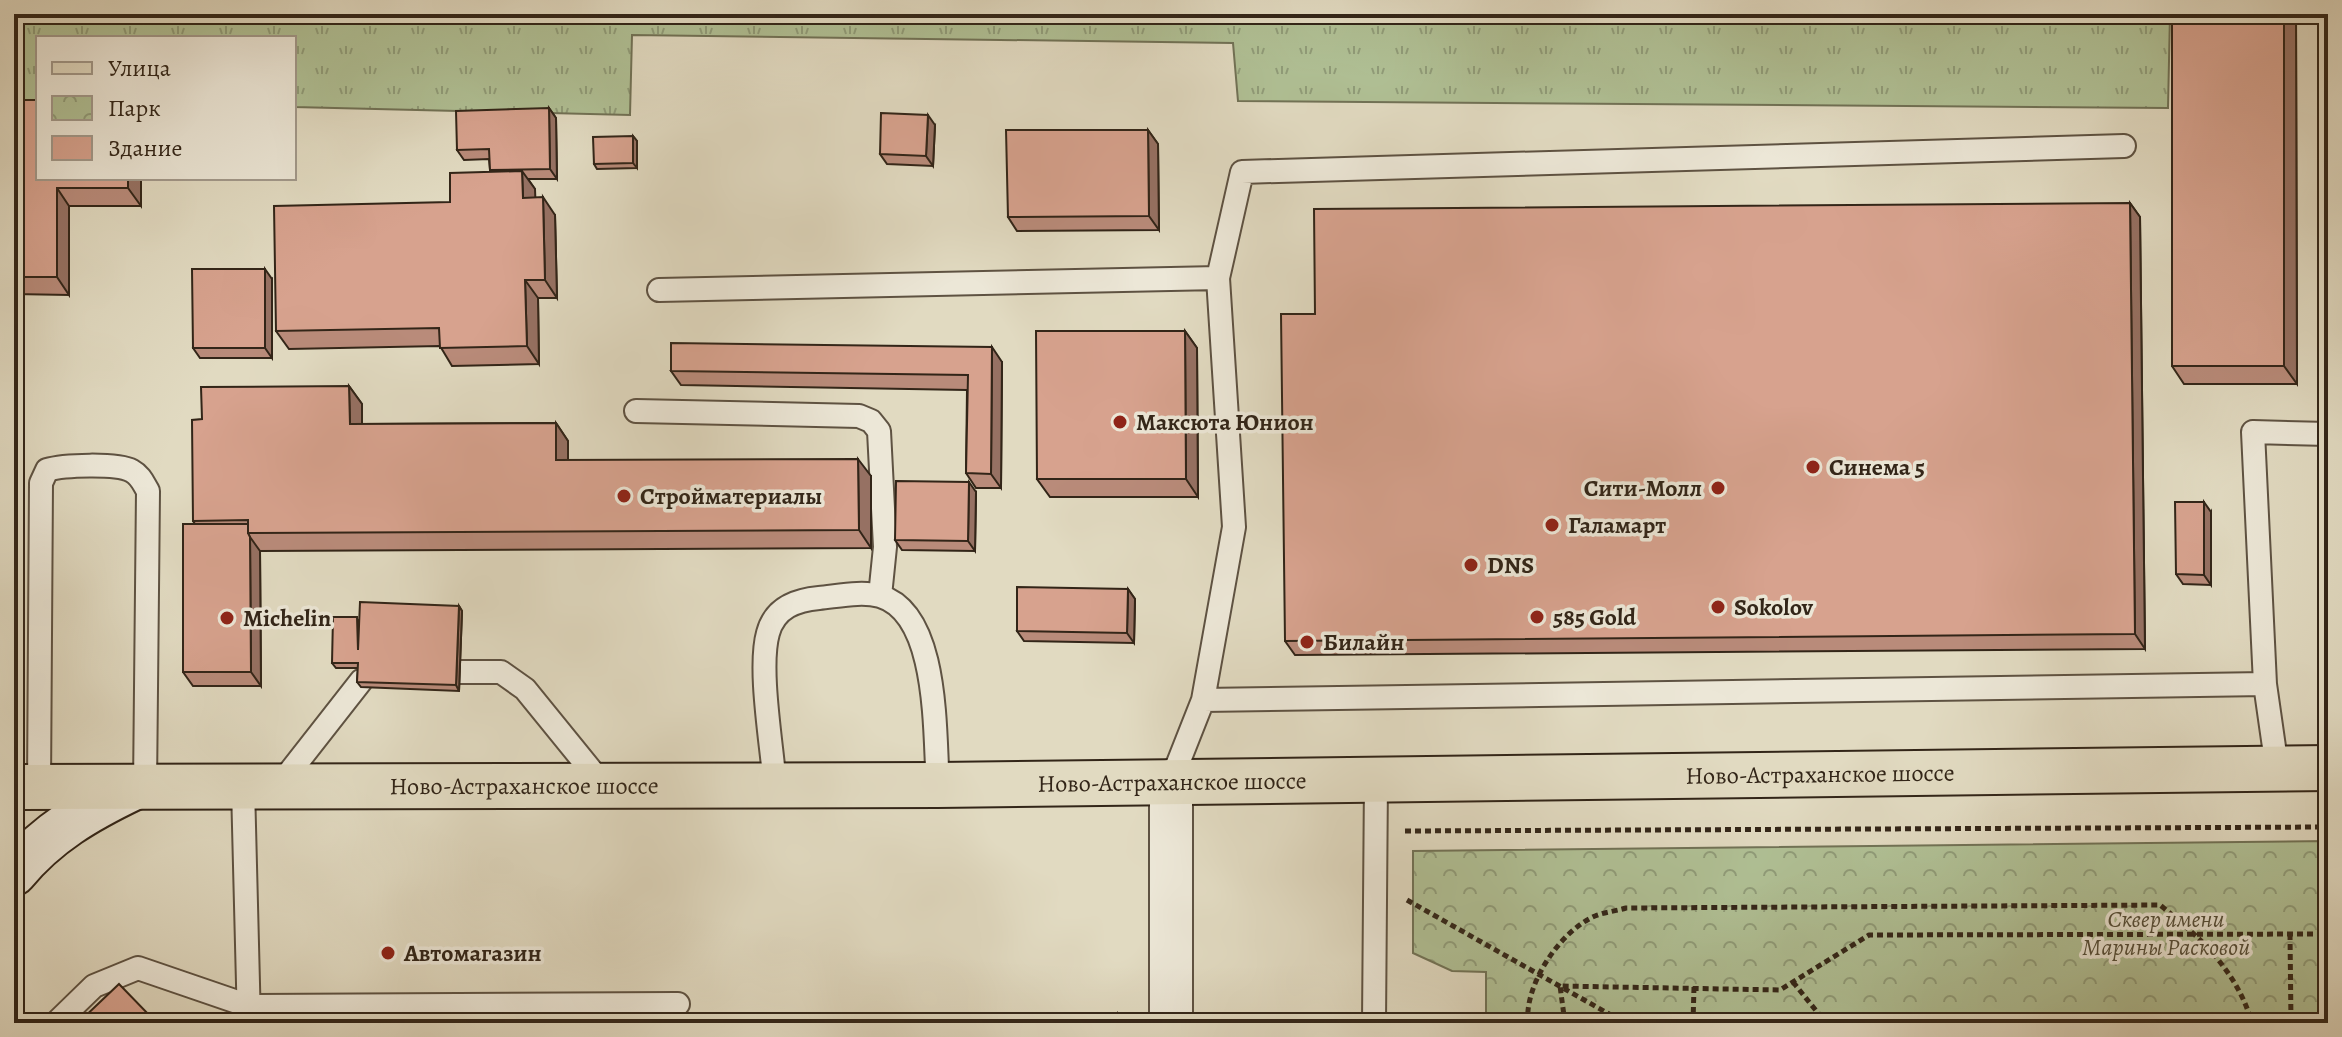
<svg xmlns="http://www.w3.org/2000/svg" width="2342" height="1037" font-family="Alegreya,serif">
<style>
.grass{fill:url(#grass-tufts);stroke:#717256;stroke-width:2}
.park{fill:url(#park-crowns);stroke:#717256;stroke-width:2}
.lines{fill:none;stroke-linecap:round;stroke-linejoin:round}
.lane-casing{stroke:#5e5242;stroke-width:26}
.street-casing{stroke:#5e5242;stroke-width:46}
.secondary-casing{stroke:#322518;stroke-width:48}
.primary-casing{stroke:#322518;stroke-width:48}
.path{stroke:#322518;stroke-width:5;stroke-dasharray:6 4;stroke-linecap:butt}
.lane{stroke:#ece7d7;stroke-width:22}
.street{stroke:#ece7d7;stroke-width:42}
.secondary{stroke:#ece7d7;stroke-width:44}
.primary{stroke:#e1dac1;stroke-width:44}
.wall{fill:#b98b7a;stroke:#322518;stroke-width:2}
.shaded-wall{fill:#967163;stroke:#322518;stroke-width:2}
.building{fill:#d7a28e;stroke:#322518;stroke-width:2}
.poi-dot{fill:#8f2418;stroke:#ece7d7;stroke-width:3}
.labels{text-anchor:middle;stroke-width:7;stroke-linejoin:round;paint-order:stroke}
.poi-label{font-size:24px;font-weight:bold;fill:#322518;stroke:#ece7d7;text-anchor:start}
.street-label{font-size:24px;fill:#322518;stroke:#ece7d7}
.park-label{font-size:24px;font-style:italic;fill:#524c37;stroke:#ece7d7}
</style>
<defs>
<pattern id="grass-tufts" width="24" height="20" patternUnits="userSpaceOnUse" patternTransform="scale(2)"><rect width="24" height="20" fill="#b0c095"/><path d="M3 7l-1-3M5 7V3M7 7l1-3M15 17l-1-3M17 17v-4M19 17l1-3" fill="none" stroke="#909c79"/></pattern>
<pattern id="park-crowns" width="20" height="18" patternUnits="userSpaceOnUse" patternTransform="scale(2)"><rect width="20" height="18" fill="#b0c095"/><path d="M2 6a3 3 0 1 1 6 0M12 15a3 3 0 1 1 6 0" fill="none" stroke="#909c79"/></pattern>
</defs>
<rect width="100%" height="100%" fill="#e1dac1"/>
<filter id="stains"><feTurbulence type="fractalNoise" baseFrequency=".0025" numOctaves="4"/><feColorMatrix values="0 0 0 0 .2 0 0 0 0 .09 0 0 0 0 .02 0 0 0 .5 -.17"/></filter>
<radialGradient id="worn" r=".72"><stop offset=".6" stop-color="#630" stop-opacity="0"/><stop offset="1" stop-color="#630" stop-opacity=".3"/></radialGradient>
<path class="grass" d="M 14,14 L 2170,14 L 2168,108 L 1238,101 L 1233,43 L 632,35 L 630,115 L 294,107 L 294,38 L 38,38 L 38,102 L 14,102 Z"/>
<path class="park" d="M 2328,841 L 2328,1023 L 1486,1023 L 1486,972 L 1452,971 L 1413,953 L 1413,851 Z"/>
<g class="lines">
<defs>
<path id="lane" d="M 659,290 L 1218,278
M 636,411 L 859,416 L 871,421 L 879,431 L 885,547 L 880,596
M 460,672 L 501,672 L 525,689 L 603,785
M 1203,700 L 2265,684
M 2277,768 L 2265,684 L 2253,432 L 2328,434
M 1171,781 L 1203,700 L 1234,527 L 1218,278 L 1242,172 L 2124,146
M 775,786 C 772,746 758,668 768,633 C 775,607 797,600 819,598 C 839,596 862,591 880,596 C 940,614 934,735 938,785
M 39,787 L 41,483 L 47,470 C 63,465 117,463 132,471 C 141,476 143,483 148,491 L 145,788
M 243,787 L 249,1023
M 278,787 L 361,681
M 56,1023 L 94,986 L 138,968 L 249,1006 L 678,1004
M 1374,1023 L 1376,780"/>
<path id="street" d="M 1171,1023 L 1171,781"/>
<path id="secondary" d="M 14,873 C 47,833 87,810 133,788"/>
<g id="primary">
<path id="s1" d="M 14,787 L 938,785 L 2328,768"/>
</g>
</defs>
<use href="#lane" class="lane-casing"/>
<use href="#street" class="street-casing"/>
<use href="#secondary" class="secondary-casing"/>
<use href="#primary" class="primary-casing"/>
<path class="path" d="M 1405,831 L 2328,827
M 1407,900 L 1625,1023
M 2290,934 L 2291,1023
M 1793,982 L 1826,1023
M 1528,1023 C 1524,985 1560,931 1595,916 C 1605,912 1616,911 1626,908 L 2160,905 C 2201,938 2237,971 2252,1023
M 1565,1023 L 1560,986 L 1780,990 L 1869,935 L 2328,934
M 1693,1023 L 1694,987"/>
<use href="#lane" class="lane"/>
<use href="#street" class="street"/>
<use href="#secondary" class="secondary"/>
<use href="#primary" class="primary"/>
</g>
<path class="wall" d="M 2172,14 L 2296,14 L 2297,384 L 2184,384 L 2172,366 Z
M 14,100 L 141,178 L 141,206 L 69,206 L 69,295 L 14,294 Z
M 549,108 L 556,118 L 557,179 L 528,179 L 535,189 L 535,197 L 555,215 L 557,298 L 538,298 L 539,364 L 452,366 L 440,346 L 289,349 L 276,331 L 491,172 L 490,170 L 489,159 L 464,160 L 457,150 Z
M 935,125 L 933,166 L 887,164 L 880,154 Z
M 1148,130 L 1158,144 L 1159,230 L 1017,231 L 1008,217 Z
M 633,136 L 637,141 L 637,168 L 597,169 L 594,164 Z
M 2130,203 L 2140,217 L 2145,649 L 1295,655 L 1285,641 L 1315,314 Z
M 272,279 L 272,358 L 200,358 L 193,348 Z
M 1185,331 L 1197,348 L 1198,497 L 1050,497 L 1037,479 Z
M 1002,362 L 1001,488 L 976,488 L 966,473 L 967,390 L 681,385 L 671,371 Z
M 349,386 L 362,404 L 362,424 L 556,423 L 568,441 L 568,460 L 871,476 L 871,548 L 260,551 L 261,686 L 193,686 L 183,672 L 195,524 L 193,521 L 202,419 Z
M 976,492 L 975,551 L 902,550 L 895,540 Z
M 2211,512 L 2211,585 L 2183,584 L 2176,574 Z
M 1128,589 L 1135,599 L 1134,643 L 1024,641 L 1017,631 Z
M 459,606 L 462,611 L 459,691 L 361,687 L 357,682 L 358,668 L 336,668 L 332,663 L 359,620 Z"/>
<path class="shaded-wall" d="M 2284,14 L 2296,14 L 2297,384 L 2284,366 Z
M 549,108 L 556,118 L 557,179 L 550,169 Z
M 928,115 L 935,125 L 933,166 L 926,156 Z
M 1148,130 L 1158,144 L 1159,230 L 1149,216 Z
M 633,136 L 637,141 L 637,168 L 633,163 Z
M 522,171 L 535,189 L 536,215 L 523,198 Z
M 128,178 L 141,178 L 141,206 L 128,188 Z
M 57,188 L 69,206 L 69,295 L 57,277 Z
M 543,197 L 555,215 L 557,298 L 545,280 Z
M 2130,203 L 2140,217 L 2145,649 L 2135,634 Z
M 265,269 L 272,279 L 272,358 L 265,348 Z
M 525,280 L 538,298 L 539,364 L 527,346 Z
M 1185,331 L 1197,348 L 1198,497 L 1186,479 Z
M 992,347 L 1002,362 L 1001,488 L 991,474 Z
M 349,386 L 362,404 L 362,441 L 350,424 Z
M 556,423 L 568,441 L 568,478 L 556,460 Z
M 858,459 L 871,476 L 871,548 L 859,530 Z
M 969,482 L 976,492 L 975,551 L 968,541 Z
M 2204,502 L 2211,512 L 2211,585 L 2204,575 Z
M 250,537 L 260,551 L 261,686 L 251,672 Z
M 1128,589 L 1135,599 L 1134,643 L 1127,633 Z
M 459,606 L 462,611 L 459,691 L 456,685 Z
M 1118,1014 L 1124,1023 L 1118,1023 Z"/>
<path class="building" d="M 2172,14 L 2284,14 L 2284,366 L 2172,366 Z
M 14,100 L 38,100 L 38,178 L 128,178 L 128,188 L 57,188 L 57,277 L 14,277 Z
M 549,108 L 550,169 L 490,170 L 489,149 L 457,150 L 456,111 Z
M 881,113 L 928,115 L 926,156 L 880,154 Z
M 1006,130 L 1148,130 L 1149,216 L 1008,217 Z
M 633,136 L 633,163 L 594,164 L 593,137 Z
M 522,171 L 523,198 L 543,197 L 545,280 L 525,280 L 527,346 L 440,348 L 439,328 L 276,331 L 274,206 L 450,202 L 450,173 Z
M 2130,203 L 2135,634 L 1285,641 L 1281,314 L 1315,314 L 1314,209 Z
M 192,269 L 265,269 L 265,348 L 193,348 Z
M 1036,331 L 1185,331 L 1186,479 L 1037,479 Z
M 671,343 L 992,347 L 991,474 L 966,473 L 968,375 L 671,371 Z
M 349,386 L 350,424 L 556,423 L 556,460 L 858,459 L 859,530 L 248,533 L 248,520 L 193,521 L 192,420 L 202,419 L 201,387 Z
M 896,481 L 969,482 L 968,541 L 895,540 Z
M 2175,502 L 2204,502 L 2204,575 L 2176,574 Z
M 183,524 L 248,524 L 248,533 L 250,537 L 251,672 L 183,672 Z
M 1017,587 L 1128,589 L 1127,633 L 1017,631 Z
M 360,602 L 459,606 L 456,685 L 357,682 L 358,663 L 332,663 L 333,617 L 357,617 L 358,650 Z
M 119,984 L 152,1018 L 146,1023 L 78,1023 Z
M 1118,1014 L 1118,1023 L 283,1023 L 283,1022 Z
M 1226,1016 L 1302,1016 L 1302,1023 L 1226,1023 Z
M 152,1017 L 158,1023 L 146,1023 Z"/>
<g class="poi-dot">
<circle cx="1120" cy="422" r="8"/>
<circle cx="1813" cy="467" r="8"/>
<circle cx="1718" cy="488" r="8"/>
<circle cx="624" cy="496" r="8"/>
<circle cx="1552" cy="525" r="8"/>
<circle cx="1471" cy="565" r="8"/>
<circle cx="1718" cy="607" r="8"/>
<circle cx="1537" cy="617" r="8"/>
<circle cx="227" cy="618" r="8"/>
<circle cx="1307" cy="642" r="8"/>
<circle cx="388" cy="953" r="8"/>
</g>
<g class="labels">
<g class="poi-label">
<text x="1136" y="430">Максюта Юнион</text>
<text x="1829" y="475">Синема 5</text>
<text x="1702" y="496" text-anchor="end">Сити-Молл</text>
<text x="640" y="504">Стройматериалы</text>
<text x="1568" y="533">Галамарт</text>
<text x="1487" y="573">DNS</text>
<text x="1734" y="615">Sokolov</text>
<text x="1553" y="625">585 Gold</text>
<text x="243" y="626">Michelin</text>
<text x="1323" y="650">Билайн</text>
<text x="404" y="961">Автомагазин</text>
</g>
<g class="street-label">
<text dy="8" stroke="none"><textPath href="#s1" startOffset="1806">Ново-Астраханское шоссе</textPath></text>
<text dy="8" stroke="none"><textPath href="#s1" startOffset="1158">Ново-Астраханское шоссе</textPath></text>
<text dy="8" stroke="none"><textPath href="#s1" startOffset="510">Ново-Астраханское шоссе</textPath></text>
</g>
<g class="park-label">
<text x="2166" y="927">Сквер имени<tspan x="2166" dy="28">Марины Расковой</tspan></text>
</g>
</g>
<rect width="2342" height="1037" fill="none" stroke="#e1dac1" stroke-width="48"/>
<rect x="16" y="16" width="2310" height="1005" fill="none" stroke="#322518" stroke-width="4"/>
<rect x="24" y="24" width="2294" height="989" fill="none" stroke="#322518" stroke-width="2"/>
<rect x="36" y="36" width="260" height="144" fill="#ece7d7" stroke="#a2998b" stroke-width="2"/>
<rect x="52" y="62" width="40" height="12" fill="#e1dac1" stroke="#a2998b" stroke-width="2"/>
<text x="108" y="76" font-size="24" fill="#322518">Улица</text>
<rect x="52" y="96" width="40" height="24" fill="url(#park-crowns)" stroke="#a2998b" stroke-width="2"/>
<text x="108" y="116" font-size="24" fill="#322518">Парк</text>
<rect x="52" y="136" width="40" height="24" fill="#d7a28e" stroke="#a2998b" stroke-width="2"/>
<text x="108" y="156" font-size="24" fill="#322518">Здание</text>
<rect width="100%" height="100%" filter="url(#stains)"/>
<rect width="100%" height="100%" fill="url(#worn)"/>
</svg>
